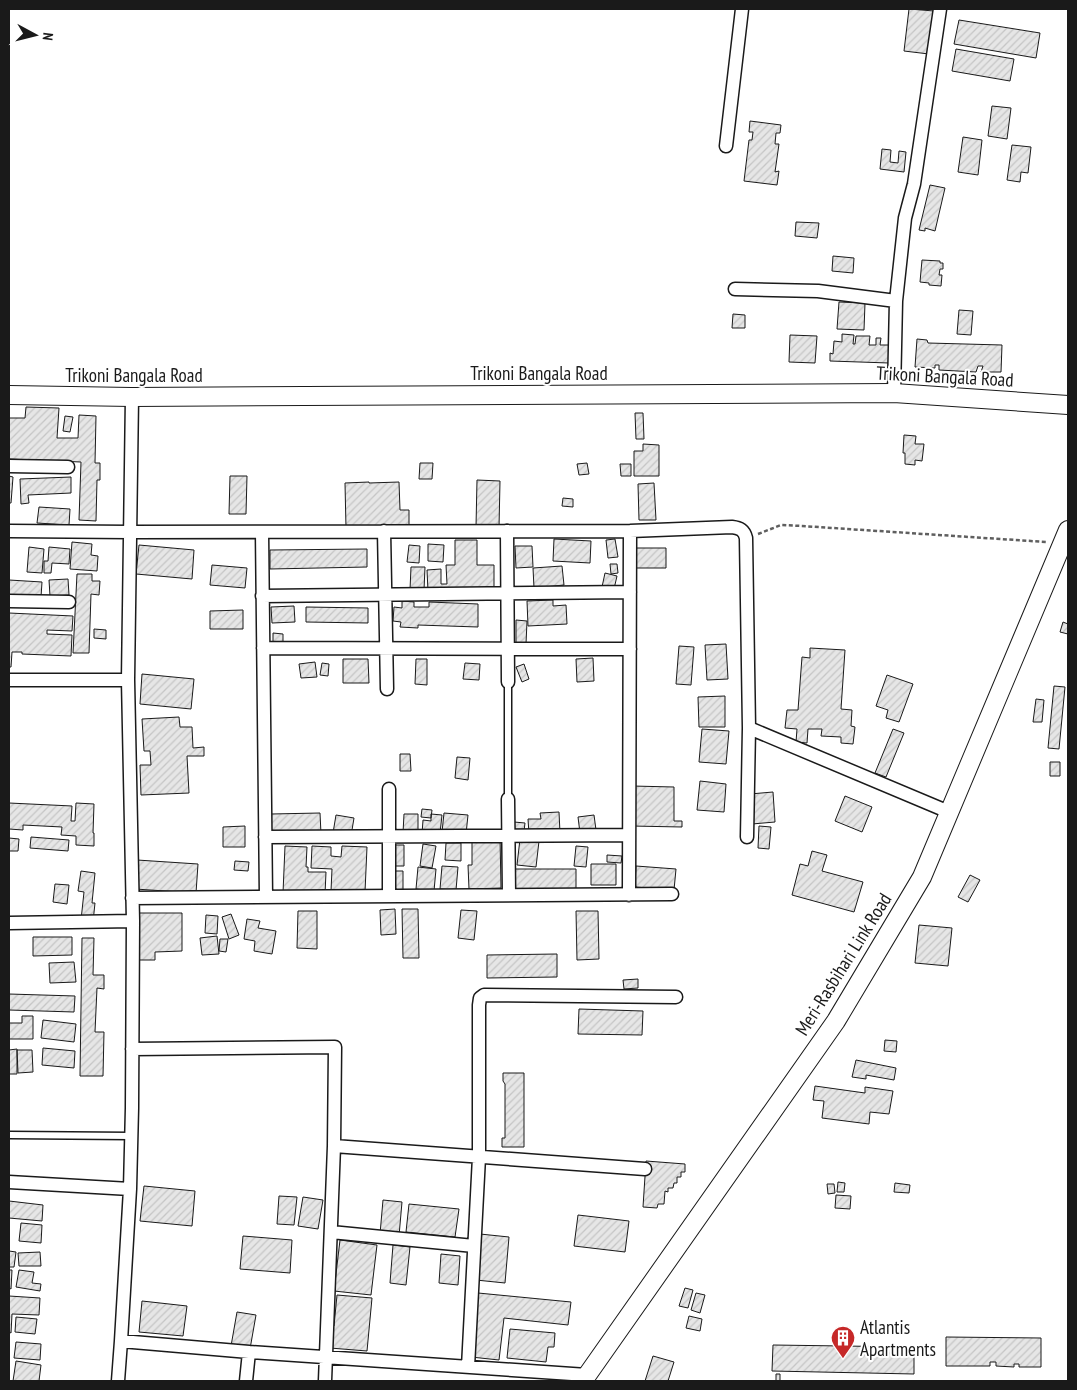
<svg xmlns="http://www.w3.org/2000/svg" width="1077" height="1390" font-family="'PT Sans Narrow',sans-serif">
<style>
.building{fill:url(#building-hatch);stroke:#1a1a1a}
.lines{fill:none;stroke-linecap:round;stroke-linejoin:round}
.lane-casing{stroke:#1a1a1a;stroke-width:9}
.street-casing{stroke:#1a1a1a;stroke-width:15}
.secondary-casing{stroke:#1a1a1a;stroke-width:20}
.path{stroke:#5f5f5f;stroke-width:2.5;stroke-dasharray:4 2.5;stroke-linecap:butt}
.lane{stroke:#fff;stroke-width:6}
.street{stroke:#fff;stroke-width:12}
.secondary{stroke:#fff;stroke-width:18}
.labels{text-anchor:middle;stroke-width:4;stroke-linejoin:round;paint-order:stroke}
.street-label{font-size:19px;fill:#1a1a1a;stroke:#fff}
.poi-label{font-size:19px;fill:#1a1a1a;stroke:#fff;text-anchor:start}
</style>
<defs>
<pattern id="building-hatch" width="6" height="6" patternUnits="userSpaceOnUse" patternTransform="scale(1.25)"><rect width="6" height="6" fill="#e6e6e6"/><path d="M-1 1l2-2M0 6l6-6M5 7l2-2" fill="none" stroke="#c5c5c5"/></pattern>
</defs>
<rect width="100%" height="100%" fill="#fff"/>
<path class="building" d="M 909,9 L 934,11 L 929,54 L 904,51 Z
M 959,20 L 1040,33 L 1036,58 L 954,44 Z
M 956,49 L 1014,59 L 1010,81 L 952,71 Z
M 992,106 L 1011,108 L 1007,139 L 988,136 Z
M 750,121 L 781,125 L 780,133 L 776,133 L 775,144 L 779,144 L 775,172 L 779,171 L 777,185 L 744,181 L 749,140 L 752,140 L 753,132 L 749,132 Z
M 963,137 L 982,140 L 978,175 L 958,172 Z
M 1012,145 L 1031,147 L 1028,173 L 1021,172 L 1020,182 L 1007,180 Z
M 882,149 L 891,150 L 890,162 L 898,163 L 899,151 L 906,152 L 904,172 L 880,169 Z
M 930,185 L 945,188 L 935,231 L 925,228 L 925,231 L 919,230 Z
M 796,222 L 819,223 L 817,238 L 795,236 Z
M 833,256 L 854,258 L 853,273 L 832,271 Z
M 922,260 L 940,261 L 940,263 L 943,263 L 943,269 L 940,269 L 939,275 L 942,275 L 941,286 L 929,285 L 929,283 L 920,282 Z
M 839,302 L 865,303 L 864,330 L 837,329 Z
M 959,310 L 973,311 L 971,335 L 957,334 Z
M 733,314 L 745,315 L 745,328 L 732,328 Z
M 842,334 L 854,335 L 853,344 L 855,344 L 856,336 L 870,336 L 869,345 L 876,345 L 876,338 L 881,338 L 880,345 L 889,345 L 889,363 L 830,361 L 830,353 L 833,354 L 834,341 L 842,342 Z
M 790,335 L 817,336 L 815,363 L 789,362 Z
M 917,339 L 927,340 L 928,343 L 1002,345 L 1001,372 L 981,372 L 983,366 L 978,366 L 976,372 L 939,370 L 939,365 L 935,365 L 935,368 L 915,367 Z
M 26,407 L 59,408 L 57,438 L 78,438 L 79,415 L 96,416 L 95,463 L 100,463 L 100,480 L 97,480 L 96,521 L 79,520 L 81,462 L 9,459 L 9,418 L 25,418 Z
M 635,413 L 643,413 L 644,439 L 636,439 Z
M 65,416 L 73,417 L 70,432 L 63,431 Z
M 904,435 L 916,436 L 915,444 L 924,444 L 922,461 L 915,460 L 915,465 L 905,464 L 905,453 L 903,453 Z
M 643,444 L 659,445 L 659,476 L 634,476 L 634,451 L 643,451 Z
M 420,463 L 433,463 L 432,479 L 419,479 Z
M 587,463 L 589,474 L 579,475 L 577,464 Z
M 620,464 L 631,464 L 631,476 L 621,476 Z
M 9,476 L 13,477 L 11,503 L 9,503 Z
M 230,476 L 247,476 L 246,514 L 229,514 Z
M 71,477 L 71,493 L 28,495 L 29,503 L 21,504 L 20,479 Z
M 477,480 L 500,481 L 499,528 L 476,527 Z
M 369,482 L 369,483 L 399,482 L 400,510 L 409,510 L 409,526 L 346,528 L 345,483 Z
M 654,483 L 656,520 L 639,520 L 638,484 Z
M 563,498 L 573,499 L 573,507 L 562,506 Z
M 39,507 L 70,509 L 69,525 L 37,523 Z
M 554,539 L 591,541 L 590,563 L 553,561 Z
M 615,539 L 618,557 L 608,558 L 606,540 Z
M 455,540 L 477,540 L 477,565 L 494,565 L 494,590 L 428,591 L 427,570 L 441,569 L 441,584 L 447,584 L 446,565 L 455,565 Z
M 72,542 L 92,544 L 91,555 L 98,556 L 97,571 L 70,569 Z
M 428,544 L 444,545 L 443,562 L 428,561 Z
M 139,545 L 194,550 L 192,579 L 136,574 Z
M 409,545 L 420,546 L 419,563 L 407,562 Z
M 515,546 L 532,546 L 533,567 L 516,568 Z
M 29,547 L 44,549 L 42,573 L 27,572 Z
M 49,547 L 70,549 L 69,564 L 52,563 L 51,573 L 44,573 L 44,561 L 48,561 Z
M 635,548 L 666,548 L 666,568 L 635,568 Z
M 367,549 L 367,567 L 270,569 L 270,550 Z
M 610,564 L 617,564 L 618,573 L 611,574 Z
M 212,565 L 247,568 L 245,588 L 210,585 Z
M 562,566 L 564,585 L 534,588 L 533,568 Z
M 411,567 L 425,567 L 424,590 L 410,590 Z
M 605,573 L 617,576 L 614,589 L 602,587 Z
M 77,574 L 92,574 L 92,581 L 100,581 L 99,595 L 91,594 L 89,653 L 73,653 Z
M 68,579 L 69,595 L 50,596 L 49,580 Z
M 9,580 L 42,582 L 41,597 L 9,595 Z
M 553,600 L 553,606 L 566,605 L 567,624 L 528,626 L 527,601 Z
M 402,601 L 414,602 L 414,607 L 429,607 L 429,602 L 478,604 L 478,627 L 418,625 L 418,628 L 400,627 L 401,622 L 393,621 L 394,607 L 402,608 Z
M 294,606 L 295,622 L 272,623 L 271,607 Z
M 306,607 L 368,608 L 368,623 L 306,622 Z
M 243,610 L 243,629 L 210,629 L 210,611 Z
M 9,613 L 73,616 L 72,631 L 47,630 L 47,634 L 72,635 L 71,656 L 22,654 L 22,652 L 12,652 L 11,667 L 9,667 Z
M 516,620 L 527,621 L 526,644 L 516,644 Z
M 1063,622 L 1068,624 L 1068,634 L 1060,632 Z
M 94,629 L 106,630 L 106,639 L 94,638 Z
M 273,633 L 283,634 L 283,648 L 273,647 Z
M 726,644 L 728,679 L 707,680 L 705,645 Z
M 679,646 L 694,647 L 691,685 L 676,684 Z
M 810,648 L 845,650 L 841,709 L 852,710 L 851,726 L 855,727 L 853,744 L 841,743 L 841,737 L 821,736 L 822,729 L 808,729 L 807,743 L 796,742 L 797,729 L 785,728 L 787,710 L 798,710 L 802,657 L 810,658 Z
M 593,658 L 594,681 L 577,682 L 576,659 Z
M 343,659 L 368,659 L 369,683 L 343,683 Z
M 416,659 L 427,659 L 427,685 L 415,684 Z
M 315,662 L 317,677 L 301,678 L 299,664 Z
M 322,663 L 329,664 L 328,676 L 320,675 Z
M 465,663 L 480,664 L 479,680 L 463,679 Z
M 524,664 L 529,679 L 522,682 L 516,667 Z
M 142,674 L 194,679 L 191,709 L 140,704 Z
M 887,675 L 913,684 L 899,722 L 886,718 L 888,710 L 876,706 Z
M 1054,686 L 1065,687 L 1059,749 L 1048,748 Z
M 725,696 L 725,727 L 699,727 L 698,697 Z
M 1036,699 L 1044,700 L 1042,722 L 1033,722 Z
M 179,717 L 180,727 L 192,727 L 193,748 L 204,747 L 204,756 L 187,756 L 189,793 L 141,795 L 140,765 L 151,765 L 150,751 L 144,751 L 142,719 Z
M 702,729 L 729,731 L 726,764 L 699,762 Z
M 893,729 L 904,733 L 886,777 L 875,773 Z
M 400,754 L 410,754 L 411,771 L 400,771 Z
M 457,757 L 470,758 L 468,780 L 455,778 Z
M 1050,762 L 1060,762 L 1060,776 L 1050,776 Z
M 700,781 L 726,784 L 724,812 L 697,810 Z
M 632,786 L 674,787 L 674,821 L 682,821 L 682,827 L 631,826 Z
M 773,792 L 775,822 L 752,824 L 750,794 Z
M 845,796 L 872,807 L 862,832 L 835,821 Z
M 9,803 L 72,806 L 71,821 L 75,821 L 76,803 L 94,804 L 93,833 L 94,833 L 94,846 L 76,845 L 76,836 L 61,835 L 62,827 L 23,825 L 23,830 L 9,829 Z
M 422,809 L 432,810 L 431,818 L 421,817 Z
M 559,812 L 560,833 L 529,834 L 528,819 L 541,819 L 540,813 Z
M 320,813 L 321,834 L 271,834 L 271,814 Z
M 444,813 L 468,815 L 466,834 L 442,832 Z
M 404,814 L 418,814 L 418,833 L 403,833 Z
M 431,814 L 442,815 L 440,833 L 422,834 L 423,820 L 431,821 Z
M 336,815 L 354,818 L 351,836 L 333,833 Z
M 594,815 L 596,830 L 580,833 L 578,817 Z
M 514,822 L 525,823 L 524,831 L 513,830 Z
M 245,826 L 245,847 L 223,847 L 223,827 Z
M 759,826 L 771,827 L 769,849 L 758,848 Z
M 31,837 L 69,840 L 68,851 L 30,848 Z
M 500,837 L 501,888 L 469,889 L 468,865 L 472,865 L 472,838 Z
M 9,838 L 19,839 L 18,851 L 9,851 Z
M 520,839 L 539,841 L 536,867 L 517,865 Z
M 446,843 L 461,843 L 461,861 L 445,860 Z
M 423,844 L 436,846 L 432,868 L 420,866 Z
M 391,845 L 404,845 L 404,866 L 391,866 Z
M 285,846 L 307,847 L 306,867 L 308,867 L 308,872 L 326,872 L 325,894 L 283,893 Z
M 312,846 L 331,847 L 331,856 L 341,857 L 342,846 L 367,847 L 365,892 L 331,891 L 332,869 L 311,868 Z
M 576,846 L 588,847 L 586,867 L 574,866 Z
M 812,851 L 827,855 L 822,871 L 863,882 L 854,912 L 792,895 L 800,864 L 808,866 Z
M 607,855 L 622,856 L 621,863 L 607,862 Z
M 137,860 L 198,864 L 196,893 L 135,889 Z
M 235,861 L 249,862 L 248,871 L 234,870 Z
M 591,864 L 616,864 L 616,885 L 591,885 Z
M 442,866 L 458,867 L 456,890 L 440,889 Z
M 636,866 L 676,869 L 674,890 L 635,887 Z
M 418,867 L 436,869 L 434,891 L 416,889 Z
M 510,869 L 576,869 L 576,891 L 510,891 Z
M 81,871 L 95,873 L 92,903 L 95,903 L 93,922 L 81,920 L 84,892 L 78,891 Z
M 390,871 L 403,871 L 403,893 L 390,893 Z
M 970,875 L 980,880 L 968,902 L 958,897 Z
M 55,884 L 69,885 L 67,904 L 53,902 Z
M 395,909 L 396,934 L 381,935 L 380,910 Z
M 402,909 L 418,909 L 419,958 L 403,958 Z
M 461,910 L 477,911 L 474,940 L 458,938 Z
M 298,911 L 317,911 L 317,949 L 297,948 Z
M 576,911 L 598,911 L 599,959 L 577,960 Z
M 137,913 L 182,913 L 182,951 L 155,952 L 155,960 L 137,960 Z
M 231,914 L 239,935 L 229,939 L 222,917 Z
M 206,915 L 218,916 L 217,934 L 205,933 Z
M 247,919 L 260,921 L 258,928 L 276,931 L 272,954 L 254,951 L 255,941 L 244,939 Z
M 919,925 L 952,928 L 948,966 L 915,963 Z
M 217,936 L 219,954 L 202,955 L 200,938 Z
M 33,937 L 72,937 L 72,955 L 33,956 Z
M 82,938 L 94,938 L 93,975 L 104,975 L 104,989 L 97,988 L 95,1032 L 104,1032 L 103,1076 L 80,1076 Z
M 220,939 L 228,939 L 226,952 L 219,951 Z
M 557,954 L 557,977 L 487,978 L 487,955 Z
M 74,962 L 76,982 L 50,983 L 49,963 Z
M 638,979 L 638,988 L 624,989 L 623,980 Z
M 9,994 L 75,996 L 74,1012 L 9,1010 Z
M 579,1009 L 643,1011 L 642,1035 L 578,1034 Z
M 22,1016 L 33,1016 L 33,1039 L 9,1039 L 9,1023 L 22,1023 Z
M 43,1020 L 76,1024 L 74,1042 L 41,1038 Z
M 885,1040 L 897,1041 L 896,1052 L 884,1051 Z
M 43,1048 L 75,1051 L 74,1068 L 42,1065 Z
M 17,1049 L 17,1074 L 9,1074 L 9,1050 Z
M 17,1050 L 32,1050 L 33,1072 L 18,1073 Z
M 856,1060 L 896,1068 L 894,1080 L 866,1075 L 866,1079 L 852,1077 Z
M 503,1073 L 524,1073 L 524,1147 L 502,1147 L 502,1138 L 505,1138 L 505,1084 L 503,1081 Z
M 815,1086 L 865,1093 L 865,1087 L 893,1091 L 889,1114 L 870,1112 L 869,1124 L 822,1118 L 824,1101 L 813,1100 Z
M 646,1161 L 685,1164 L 685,1172 L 681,1172 L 681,1177 L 677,1177 L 677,1183 L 674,1183 L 673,1188 L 668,1188 L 668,1192 L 665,1191 L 664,1204 L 658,1204 L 657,1208 L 643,1207 Z
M 838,1182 L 845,1183 L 844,1192 L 837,1192 Z
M 895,1183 L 910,1185 L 909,1193 L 894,1192 Z
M 827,1184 L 834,1184 L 835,1193 L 828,1194 Z
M 144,1186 L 195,1191 L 192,1226 L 140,1221 Z
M 836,1195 L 851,1196 L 850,1209 L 835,1208 Z
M 279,1196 L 297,1197 L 294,1225 L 277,1224 Z
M 303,1197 L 323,1200 L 318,1229 L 298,1226 Z
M 383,1200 L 402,1202 L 399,1236 L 380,1234 Z
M 9,1201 L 43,1205 L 42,1221 L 9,1218 Z
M 409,1204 L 459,1209 L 455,1237 L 406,1232 Z
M 578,1215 L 629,1221 L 625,1252 L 574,1246 Z
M 21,1223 L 42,1225 L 41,1243 L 19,1241 Z
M 480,1234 L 509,1237 L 505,1283 L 476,1280 Z
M 243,1236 L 292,1240 L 290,1273 L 240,1269 Z
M 340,1240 L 377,1245 L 371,1295 L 334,1291 Z
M 393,1245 L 410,1247 L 406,1285 L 390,1283 Z
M 9,1251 L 16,1252 L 14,1267 L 9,1267 Z
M 40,1252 L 41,1266 L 19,1266 L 18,1253 Z
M 441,1254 L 460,1256 L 458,1285 L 439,1283 Z
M 9,1270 L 12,1270 L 11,1289 L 9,1288 Z
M 19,1270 L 34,1272 L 32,1283 L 41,1284 L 40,1291 L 16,1287 Z
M 685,1288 L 693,1290 L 688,1308 L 679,1306 Z
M 478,1293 L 571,1302 L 568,1325 L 504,1318 L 499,1360 L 471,1357 Z
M 696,1293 L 705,1295 L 700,1313 L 691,1310 Z
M 337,1295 L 372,1298 L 367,1351 L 330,1348 L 332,1326 L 334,1326 Z
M 9,1296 L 40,1298 L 39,1315 L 12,1314 L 11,1333 L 9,1332 Z
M 142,1301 L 187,1306 L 183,1336 L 139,1332 Z
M 237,1312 L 256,1315 L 250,1349 L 231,1346 Z
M 689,1316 L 702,1319 L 700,1331 L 686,1328 Z
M 16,1317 L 37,1319 L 35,1334 L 15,1332 Z
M 510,1329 L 555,1333 L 554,1347 L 548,1347 L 546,1362 L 507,1358 Z
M 946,1337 L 1041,1338 L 1041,1367 L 1019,1367 L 1019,1364 L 1014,1364 L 1014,1367 L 996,1366 L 996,1362 L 990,1362 L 990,1366 L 946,1366 Z
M 16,1342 L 41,1344 L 40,1360 L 14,1358 Z
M 773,1345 L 914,1347 L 914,1374 L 772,1371 Z
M 653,1356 L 674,1362 L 668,1381 L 645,1381 Z
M 16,1361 L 41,1365 L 39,1381 L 13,1381 Z
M 776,1374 L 780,1374 L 780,1381 L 776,1381 Z"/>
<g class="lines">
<defs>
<path id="lane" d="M 508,682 L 508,799
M 9,1135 L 131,1136"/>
<path id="street" d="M 726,146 L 742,9
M 735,289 L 818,291 L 896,301
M 894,393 L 896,301 L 905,218 L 914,184 L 940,9
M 9,466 L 68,467
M 9,531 L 130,532 L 630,531 L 732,527 C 740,528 744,530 746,538 L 749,728 L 747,837
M 384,531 L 387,689
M 507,531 L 508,682
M 262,532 L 266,897
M 262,596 L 630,592
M 9,601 L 69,602
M 263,648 L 630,649
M 9,680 L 128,680
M 749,728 L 949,812
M 389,789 L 389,896
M 508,799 L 509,895
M 265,837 L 629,835
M 629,895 L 630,531
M 132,898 L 672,894
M 9,923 L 133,921
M 132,1049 L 335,1047 L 334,1146 L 325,1381
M 334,1146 L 645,1169
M 9,1182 L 130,1189
M 331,1232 L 474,1246
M 121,1341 L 249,1352 L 587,1375
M 468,1367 L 479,1157 L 479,1005 L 480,998 L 484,995 L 676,997
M 118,1381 L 121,1341 L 130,1189 L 132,1108 L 133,921 L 128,680 L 132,397
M 246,1381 L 249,1352"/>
<path id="secondary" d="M 9,395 L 132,397 L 894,393 L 1068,405
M 583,1381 L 836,1021 L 922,877 L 1068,530"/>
</defs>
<use href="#lane" class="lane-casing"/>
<use href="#street" class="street-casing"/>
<use href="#secondary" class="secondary-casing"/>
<path class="path" d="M 758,534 L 781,525 L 802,526 L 1046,542"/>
<use href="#lane" class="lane"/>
<use href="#street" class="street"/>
<use href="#secondary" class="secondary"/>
</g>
<defs>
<symbol id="building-pin" viewBox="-11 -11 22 30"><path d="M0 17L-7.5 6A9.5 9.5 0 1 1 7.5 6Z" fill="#c62828" stroke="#fff"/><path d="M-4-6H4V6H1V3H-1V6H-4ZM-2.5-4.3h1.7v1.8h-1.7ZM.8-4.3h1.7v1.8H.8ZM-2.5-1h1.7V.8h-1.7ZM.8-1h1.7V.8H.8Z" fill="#fff"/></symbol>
</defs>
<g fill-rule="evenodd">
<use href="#building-pin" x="829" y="1324" width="28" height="38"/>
</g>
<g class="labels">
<g class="street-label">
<text x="539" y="380">Trikoni Bangala Road</text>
<text x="134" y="382">Trikoni Bangala Road</text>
<text transform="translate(945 376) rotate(3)" y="7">Trikoni Bangala Road</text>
<text transform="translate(843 964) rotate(-58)" y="7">Meri-Rasbihari Link Road</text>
</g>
<g class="poi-label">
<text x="860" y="1334">Atlantis<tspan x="860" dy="22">Apartments</tspan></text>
</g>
</g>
<rect width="1077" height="1390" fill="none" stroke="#1a1a1a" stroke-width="20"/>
<g transform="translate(35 35) rotate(97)" stroke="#ffffff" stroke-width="4" paint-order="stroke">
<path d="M0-4L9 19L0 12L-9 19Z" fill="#1a1a1a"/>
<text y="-8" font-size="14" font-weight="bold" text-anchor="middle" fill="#1a1a1a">N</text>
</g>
</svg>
